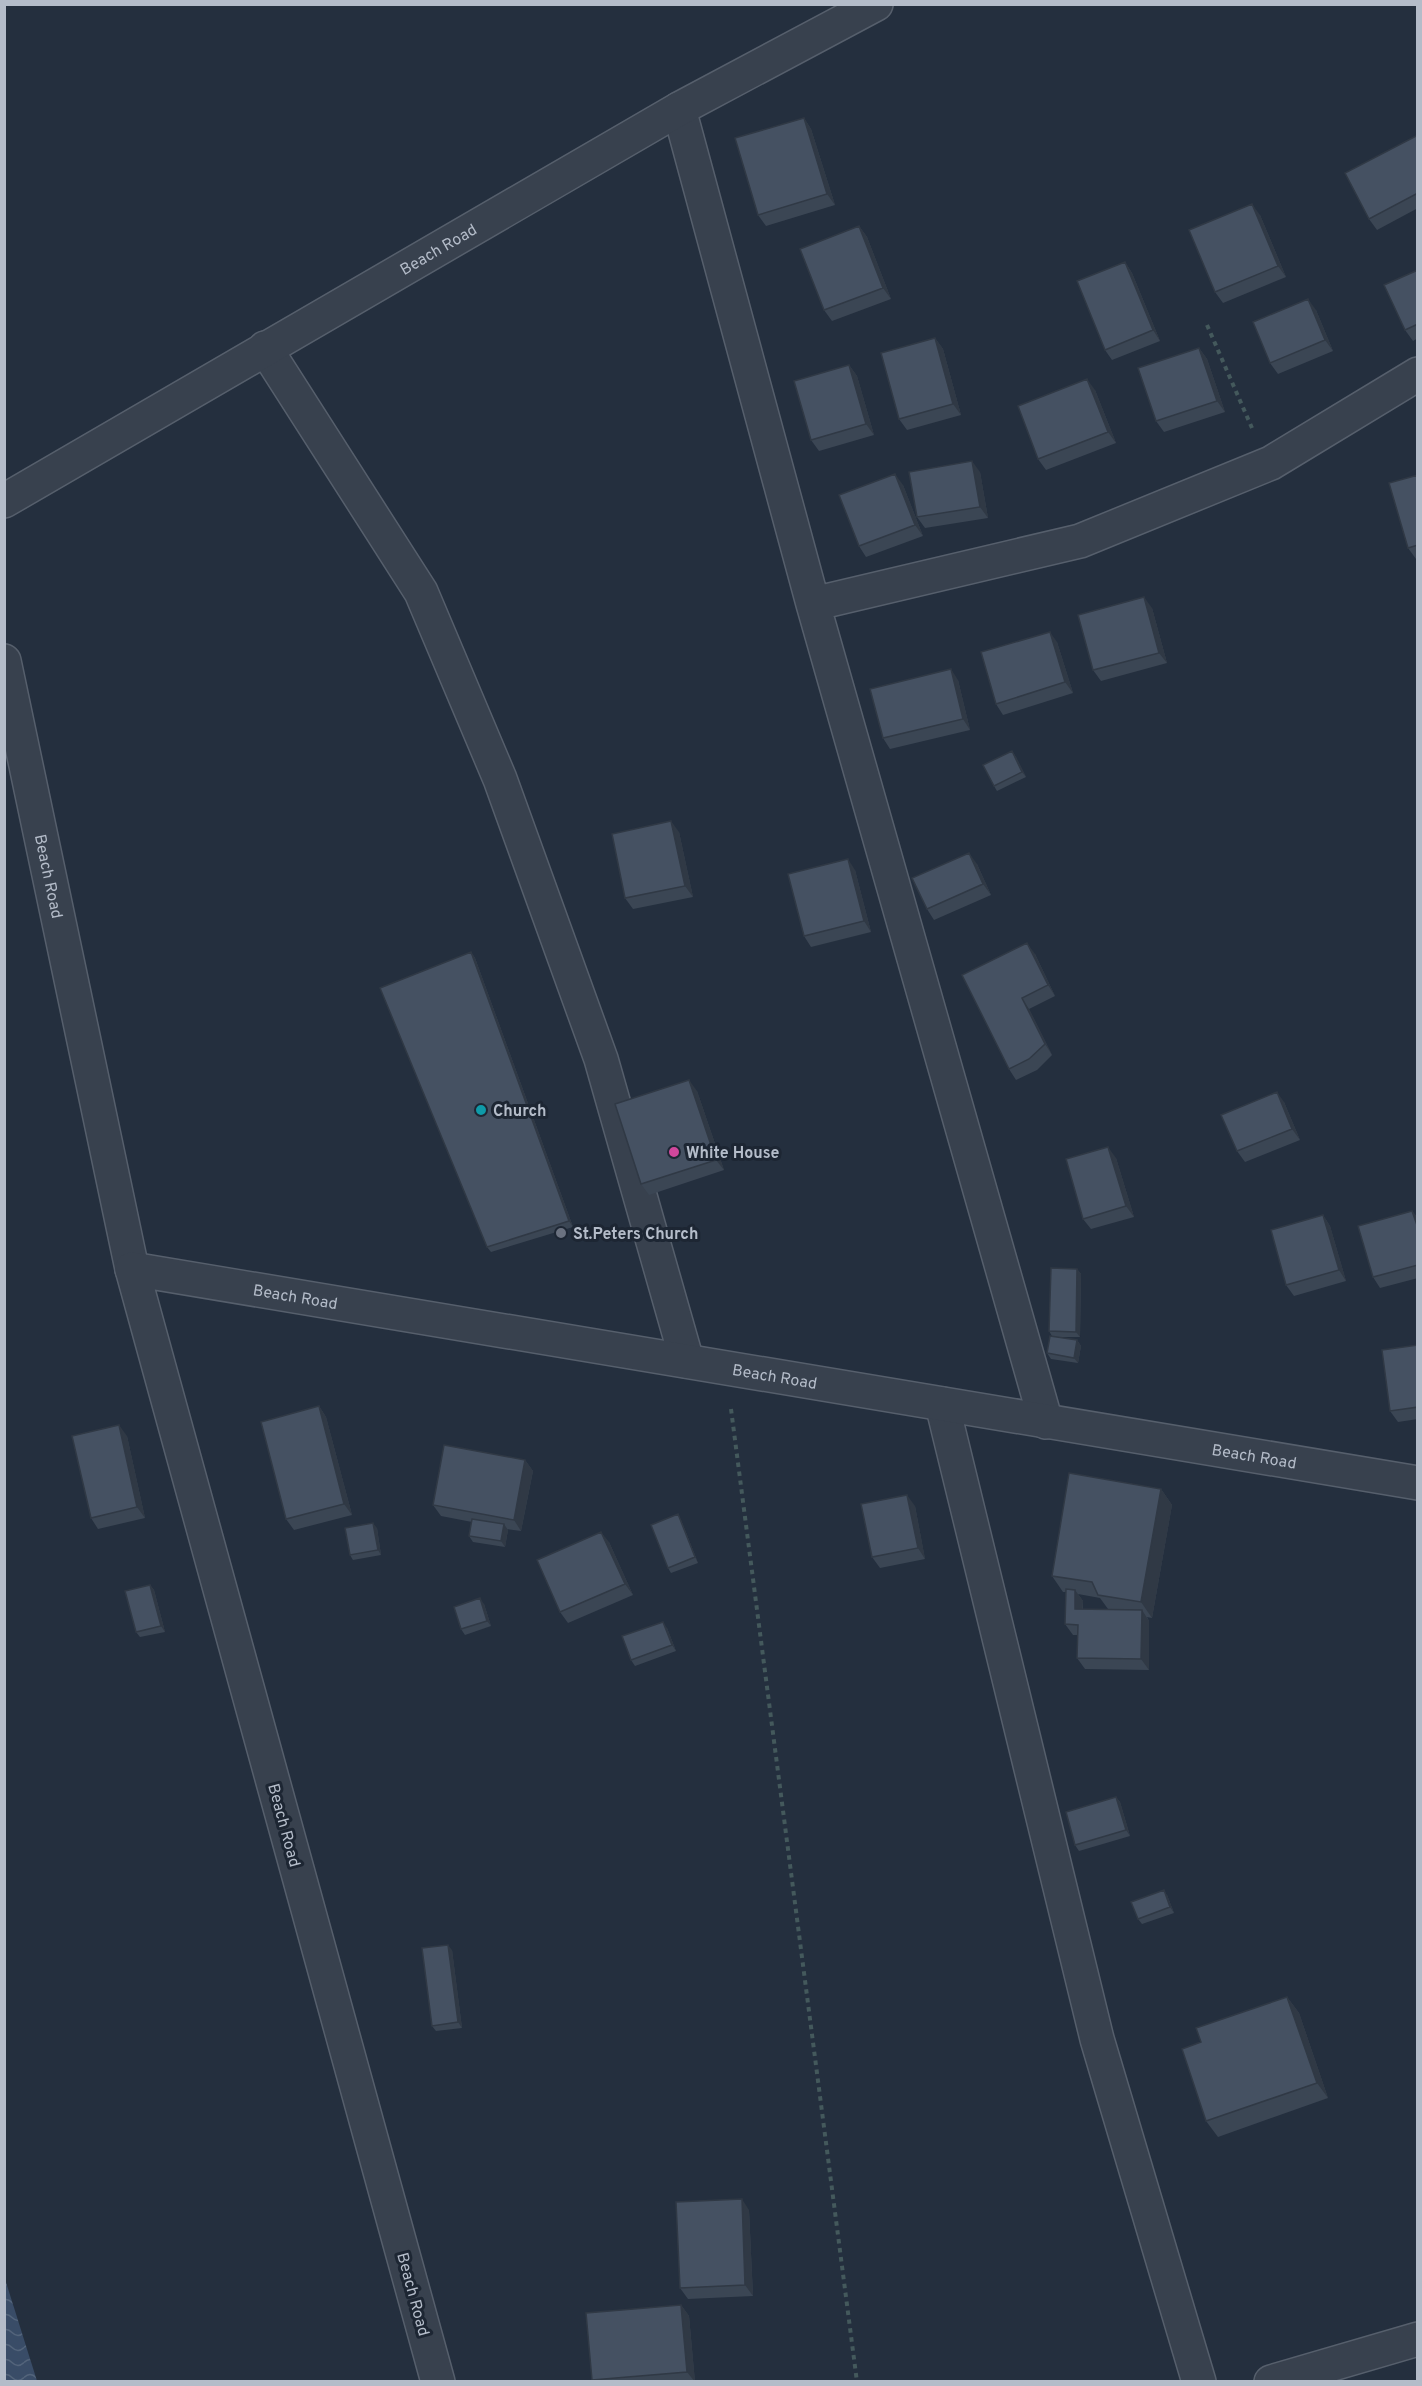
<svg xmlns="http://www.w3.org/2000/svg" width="1422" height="2386" font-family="Overpass,sans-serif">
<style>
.water{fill:url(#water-waves)}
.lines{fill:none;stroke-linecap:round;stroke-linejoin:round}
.minor-casing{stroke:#565f6c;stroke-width:36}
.tertiary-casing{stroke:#565f6c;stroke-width:36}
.path{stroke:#44595c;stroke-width:4;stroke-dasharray:4.5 4.5;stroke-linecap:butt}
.minor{stroke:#38414e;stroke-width:33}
.tertiary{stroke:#38414e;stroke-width:33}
.wall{fill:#3b4654;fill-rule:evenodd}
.shaded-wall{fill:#303945}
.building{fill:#455162;stroke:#303945;stroke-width:1.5}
.culture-dot{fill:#0f9aa8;stroke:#1d2633;stroke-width:2}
.hotel-dot{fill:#d1479c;stroke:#1d2633;stroke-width:2}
.worship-dot{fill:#6b7280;stroke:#1d2633;stroke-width:2}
.labels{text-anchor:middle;stroke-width:6;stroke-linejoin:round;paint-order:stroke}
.street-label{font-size:16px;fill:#b4bcc9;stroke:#1d2633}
.poi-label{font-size:16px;font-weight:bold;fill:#b4bcc9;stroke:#1d2633;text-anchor:start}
</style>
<defs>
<pattern id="water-waves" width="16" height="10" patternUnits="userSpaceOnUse" patternTransform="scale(1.5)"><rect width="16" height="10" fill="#394c67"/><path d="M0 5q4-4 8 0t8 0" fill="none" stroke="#53647b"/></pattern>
</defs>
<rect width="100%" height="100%" fill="#242f3e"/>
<path class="water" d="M 4,2279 L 5,2279 L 37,2381 L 5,2381 Z"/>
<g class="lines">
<defs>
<path id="minor" d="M 679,109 L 813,604 L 1046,1422
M 265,348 L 421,592 L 500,779 L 601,1059 L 687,1361
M 813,604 L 1080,541 L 1271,463 L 1418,374
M 942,1404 L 1097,2039 L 1199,2382
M 1271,2382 L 1418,2339"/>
<g id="tertiary">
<path id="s1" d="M 4,501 L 679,109 L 876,4"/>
<path id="s2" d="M 4,661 L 132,1269"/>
<path id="s3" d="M 438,2382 L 132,1269 L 1418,1483"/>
</g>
</defs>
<use href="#minor" class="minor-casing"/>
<use href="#tertiary" class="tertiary-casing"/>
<path class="path" d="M 1207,325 L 1252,428
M 731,1409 L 857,2382"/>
<use href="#minor" class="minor"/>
<use href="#tertiary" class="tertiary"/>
</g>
<path class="wall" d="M 804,118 L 811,129 L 835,205 L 766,226 L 758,215 Z
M 1418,135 L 1418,208 L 1377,230 L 1369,219 Z
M 1260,215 L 1286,277 L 1223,303 L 1215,292 Z
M 859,226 L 867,237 L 891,299 L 832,321 L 824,310 Z
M 1125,262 L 1132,273 L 1160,341 L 1112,360 L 1105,350 Z
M 1418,270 L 1418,338 L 1413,341 L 1405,330 Z
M 1316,310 L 1333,351 L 1278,374 L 1270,363 Z
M 935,338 L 943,349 L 961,415 L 907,430 L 899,419 Z
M 1199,348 L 1207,359 L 1225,412 L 1164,432 L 1156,421 Z
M 849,365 L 857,376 L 874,435 L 819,451 L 811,440 Z
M 1095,390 L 1116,443 L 1046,470 L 1038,459 Z
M 980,472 L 988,518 L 925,528 L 917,517 Z
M 1418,475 L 1418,558 L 1416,559 L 1408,548 Z
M 903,485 L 923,536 L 866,557 L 859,546 Z
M 1152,608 L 1167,663 L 1101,681 L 1093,670 Z
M 1057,642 L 1073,693 L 1003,715 L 996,704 Z
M 958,680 L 970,730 L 890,749 L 883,738 Z
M 1012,751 L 1016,757 L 1026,777 L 997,791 L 994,786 Z
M 679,832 L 693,897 L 633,909 L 625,898 Z
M 977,864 L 991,895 L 934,920 L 927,909 Z
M 855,870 L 871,932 L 811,947 L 804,936 Z
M 471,952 L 475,958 L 573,1227 L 491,1252 L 487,1247 Z
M 1035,954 L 1055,996 L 1029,1009 L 1052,1055 L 1037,1070 L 1016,1080 L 1009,1069 L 962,975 Z
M 697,1091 L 724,1170 L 649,1195 L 641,1184 Z
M 1284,1102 L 1300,1140 L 1245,1162 L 1237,1151 Z
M 1116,1158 L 1134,1217 L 1091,1229 L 1083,1219 Z
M 1412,1211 L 1418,1218 L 1418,1278 L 1380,1288 L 1373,1277 Z
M 1323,1215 L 1330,1226 L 1346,1281 L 1294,1296 L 1286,1285 Z
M 1077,1269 L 1081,1274 L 1080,1337 L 1056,1337 L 1077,1340 L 1081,1346 L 1078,1363 L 1051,1359 L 1047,1353 L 1052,1336 L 1049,1331 Z
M 1418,1345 L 1418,1419 L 1398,1422 L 1390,1411 Z
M 319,1406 L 326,1417 L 352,1515 L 294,1530 L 286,1519 Z
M 127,1436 L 145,1518 L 98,1529 L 91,1518 Z
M 525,1460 L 533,1471 L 521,1531 L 507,1529 L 508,1530 L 505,1547 L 473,1542 L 469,1536 L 472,1522 L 441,1516 L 433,1505 Z
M 1161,1489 L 1172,1505 L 1152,1618 L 1147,1617 L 1149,1621 L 1149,1670 L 1085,1669 L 1077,1658 L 1078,1635 L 1073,1635 L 1065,1624 L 1066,1592 L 1063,1592 L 1052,1576 ZM 1078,1594 L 1100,1598 L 1108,1609 L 1083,1609 L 1083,1601 Z
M 915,1506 L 925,1559 L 880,1568 L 872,1557 Z
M 681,1520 L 698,1563 L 671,1573 L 668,1568 Z
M 377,1528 L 381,1555 L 353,1560 L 350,1555 Z
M 609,1542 L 633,1595 L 568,1623 L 560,1612 Z
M 150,1585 L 154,1590 L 165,1632 L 140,1637 L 136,1632 Z
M 484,1604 L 491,1626 L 465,1635 L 461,1629 Z
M 667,1628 L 676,1651 L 635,1666 L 631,1660 Z
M 1116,1797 L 1120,1802 L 1130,1836 L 1079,1851 L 1075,1845 Z
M 1167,1895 L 1174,1913 L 1142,1924 L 1138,1919 Z
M 452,1950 L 462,2028 L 436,2031 L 432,2026 Z
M 1287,1997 L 1299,2013 L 1328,2098 L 1218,2137 L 1206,2121 L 1201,2042 Z
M 749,2210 L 753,2296 L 688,2299 L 680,2288 Z
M 681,2305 L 689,2316 L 695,2382 L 593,2382 L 592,2380 Z"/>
<path class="shaded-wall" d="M 804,118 L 811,129 L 835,205 L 827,194 Z
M 1252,204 L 1260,215 L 1286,277 L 1278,266 Z
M 859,226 L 867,237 L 891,299 L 883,288 Z
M 1125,262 L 1132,273 L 1160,341 L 1153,330 Z
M 1308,299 L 1316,310 L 1333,351 L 1325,340 Z
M 935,338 L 943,349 L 961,415 L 953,404 Z
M 1199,348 L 1207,359 L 1225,412 L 1217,401 Z
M 849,365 L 857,376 L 874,435 L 866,424 Z
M 1087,379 L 1095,390 L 1116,443 L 1108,432 Z
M 972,461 L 980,472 L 988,518 L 980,507 Z
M 895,474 L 903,485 L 923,536 L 915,525 Z
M 1144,597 L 1152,608 L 1167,663 L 1159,653 Z
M 1050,632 L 1057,642 L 1073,693 L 1065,682 Z
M 951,669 L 958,680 L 970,730 L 963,719 Z
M 1012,751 L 1016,757 L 1026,777 L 1022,772 Z
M 671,821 L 679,832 L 693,897 L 685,886 Z
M 969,853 L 977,864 L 991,895 L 983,884 Z
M 848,859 L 855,870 L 871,932 L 864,921 Z
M 1027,943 L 1035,954 L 1055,996 L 1048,985 Z
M 471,952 L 475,958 L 573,1227 L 569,1221 Z
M 1022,998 L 1029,1009 L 1052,1055 L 1045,1044 Z
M 689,1080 L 697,1091 L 724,1170 L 716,1160 Z
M 1277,1092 L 1284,1102 L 1300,1140 L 1292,1129 Z
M 1108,1147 L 1116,1158 L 1134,1217 L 1126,1206 Z
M 1412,1211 L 1418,1218 L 1418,1228 Z
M 1323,1215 L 1330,1226 L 1346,1281 L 1339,1270 Z
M 1077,1269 L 1081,1274 L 1080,1337 L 1076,1332 Z
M 1077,1340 L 1081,1346 L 1078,1363 L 1074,1358 Z
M 319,1406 L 326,1417 L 352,1515 L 344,1504 Z
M 119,1425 L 127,1436 L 145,1518 L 137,1507 Z
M 525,1460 L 533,1471 L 521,1531 L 514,1520 Z
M 1161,1489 L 1172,1505 L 1152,1618 L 1141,1602 Z
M 907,1495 L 915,1506 L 925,1559 L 918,1548 Z
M 678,1514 L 681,1520 L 698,1563 L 695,1557 Z
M 373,1523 L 377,1528 L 381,1555 L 378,1550 Z
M 504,1524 L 508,1530 L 505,1547 L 501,1541 Z
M 601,1532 L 609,1542 L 633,1595 L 625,1584 Z
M 150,1585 L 154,1590 L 165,1632 L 161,1626 Z
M 1075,1590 L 1083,1601 L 1082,1620 L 1075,1609 Z
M 480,1598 L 484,1604 L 491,1626 L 487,1621 Z
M 1142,1610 L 1149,1621 L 1149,1670 L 1141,1659 Z
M 663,1622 L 667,1628 L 676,1651 L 672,1645 Z
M 1116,1797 L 1120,1802 L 1130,1836 L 1126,1830 Z
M 1164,1890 L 1167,1895 L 1174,1913 L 1170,1907 Z
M 448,1945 L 452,1950 L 462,2028 L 458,2022 Z
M 1287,1997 L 1299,2013 L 1328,2098 L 1317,2083 Z
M 742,2199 L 749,2210 L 753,2296 L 745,2285 Z
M 681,2305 L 689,2316 L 695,2382 L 687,2372 Z"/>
<path class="building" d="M 804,118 L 827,194 L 758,215 L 735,138 Z
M 1418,135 L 1418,193 L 1369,219 L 1345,173 Z
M 1252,204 L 1278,266 L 1215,292 L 1189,230 Z
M 859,226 L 883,288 L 824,310 L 800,249 Z
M 1125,262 L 1153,330 L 1105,350 L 1077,281 Z
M 1418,270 L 1418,324 L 1405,330 L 1384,285 Z
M 1308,299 L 1325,340 L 1270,363 L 1253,322 Z
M 935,338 L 953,404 L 899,419 L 881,353 Z
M 1199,348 L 1217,401 L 1156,421 L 1138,368 Z
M 849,365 L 866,424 L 811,440 L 794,381 Z
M 1087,379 L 1108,432 L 1038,459 L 1018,406 Z
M 972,461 L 980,507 L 917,517 L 909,472 Z
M 895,474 L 915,525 L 859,546 L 839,495 Z
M 1418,475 L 1418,545 L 1408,548 L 1389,483 Z
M 1144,597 L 1159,653 L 1093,670 L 1078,615 Z
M 1050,632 L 1065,682 L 996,704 L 981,652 Z
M 951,669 L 963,719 L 883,738 L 870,689 Z
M 1012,751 L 1022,772 L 994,786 L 983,765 Z
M 671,821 L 685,886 L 625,898 L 612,834 Z
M 969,853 L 983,884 L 927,909 L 912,878 Z
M 848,859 L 864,921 L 804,936 L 788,874 Z
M 1027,943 L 1048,985 L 1022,998 L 1045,1044 L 1029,1059 L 1009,1069 L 962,975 Z
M 471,952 L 569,1221 L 487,1247 L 380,988 Z
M 689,1080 L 716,1160 L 641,1184 L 615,1104 Z
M 1277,1092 L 1292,1129 L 1237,1151 L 1221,1115 Z
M 1108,1147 L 1126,1206 L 1083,1219 L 1066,1159 Z
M 1412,1211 L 1418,1228 L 1418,1265 L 1373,1277 L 1358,1226 Z
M 1323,1215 L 1339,1270 L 1286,1285 L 1271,1230 Z
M 1051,1268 L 1077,1269 L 1076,1332 L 1049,1331 Z
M 1050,1336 L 1077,1340 L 1074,1358 L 1047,1353 Z
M 1418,1345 L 1418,1407 L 1390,1411 L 1382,1350 Z
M 319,1406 L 344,1504 L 286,1519 L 261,1422 Z
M 119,1425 L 137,1507 L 91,1518 L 72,1436 Z
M 444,1445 L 525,1460 L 514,1520 L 433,1505 Z
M 1069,1473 L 1161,1489 L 1141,1602 L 1098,1595 L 1092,1582 L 1052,1576 Z
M 907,1495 L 918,1548 L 872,1557 L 861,1504 Z
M 678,1514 L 695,1557 L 668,1568 L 651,1525 Z
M 472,1519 L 504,1524 L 501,1541 L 469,1536 Z
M 373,1523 L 378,1550 L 350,1555 L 345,1528 Z
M 601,1532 L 625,1584 L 560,1612 L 537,1560 Z
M 150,1585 L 161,1626 L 136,1632 L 125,1591 Z
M 1066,1589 L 1075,1590 L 1075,1609 L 1142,1610 L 1141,1659 L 1077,1658 L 1078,1625 L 1065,1624 Z
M 480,1598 L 487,1621 L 461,1629 L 454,1607 Z
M 663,1622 L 672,1645 L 631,1660 L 622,1636 Z
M 1116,1797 L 1126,1830 L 1075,1845 L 1066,1812 Z
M 1164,1890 L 1170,1907 L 1138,1919 L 1131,1902 Z
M 448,1945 L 458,2022 L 432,2026 L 422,1948 Z
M 1287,1997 L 1317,2083 L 1206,2121 L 1182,2049 L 1201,2042 L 1196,2028 Z
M 742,2199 L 745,2285 L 680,2288 L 676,2202 Z
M 681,2305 L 687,2372 L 592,2380 L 586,2313 Z"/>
<circle class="culture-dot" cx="481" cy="1110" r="6"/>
<circle class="hotel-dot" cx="674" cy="1152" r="6"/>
<circle class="worship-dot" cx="561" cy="1233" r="6"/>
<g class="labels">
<g class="street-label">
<text dy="6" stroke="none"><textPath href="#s1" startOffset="502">Beach Road</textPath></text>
<text dy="6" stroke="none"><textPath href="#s2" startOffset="220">Beach Road</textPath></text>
<text dy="6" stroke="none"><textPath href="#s3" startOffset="1320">Beach Road</textPath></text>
<text dy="6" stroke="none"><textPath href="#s3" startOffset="1806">Beach Road</textPath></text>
<text dy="6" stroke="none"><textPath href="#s3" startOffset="2292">Beach Road</textPath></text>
<text transform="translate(285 1825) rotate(75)" y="6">Beach Road</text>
<text transform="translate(414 2294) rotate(75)" y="6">Beach Road</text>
</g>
<g class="poi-label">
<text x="493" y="1116">Church</text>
<text x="686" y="1158">White House</text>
<text x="573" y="1239">St.Peters Church</text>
</g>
</g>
<rect width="1422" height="2386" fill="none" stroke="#b4bcc9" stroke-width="12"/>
</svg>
